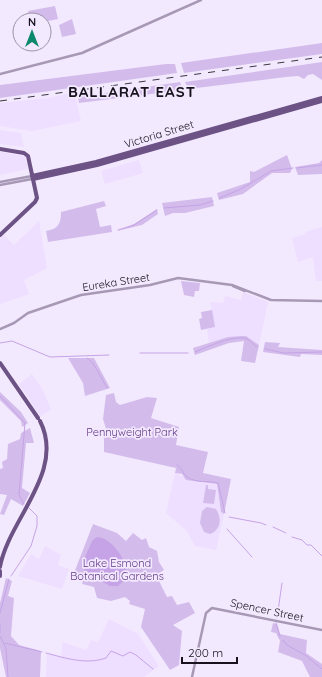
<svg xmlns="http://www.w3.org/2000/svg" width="322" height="677" font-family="Quicksand,sans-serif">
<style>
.built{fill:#eedeff}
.green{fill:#d3bceb}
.water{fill:#c5a3e6}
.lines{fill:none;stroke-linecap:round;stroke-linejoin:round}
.stream{stroke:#c5a3e6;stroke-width:1}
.minor{stroke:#a799b6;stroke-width:2.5}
.major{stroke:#6c5285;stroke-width:4}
.rail{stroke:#3c3543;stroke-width:1;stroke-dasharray:7 7;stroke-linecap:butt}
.labels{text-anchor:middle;stroke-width:3.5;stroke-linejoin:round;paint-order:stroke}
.street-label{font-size:11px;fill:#18121e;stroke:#f3e9fe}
.park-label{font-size:11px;fill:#613684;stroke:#f3e9fe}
.district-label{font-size:15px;font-weight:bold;letter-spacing:1px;fill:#18121e;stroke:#f3e9fe}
</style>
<rect width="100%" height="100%" fill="#f3e9fe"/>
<path class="built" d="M 71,93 L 75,95 L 81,121 L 32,131 L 0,126 L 0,103 L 49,98 Z
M 0,130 L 21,133 L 24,147 L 0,144 Z
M 0,152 L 25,156 L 28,169 L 0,175 Z
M 139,160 L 143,173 L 105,184 L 101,171 Z
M 39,221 L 47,268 L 24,280 L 29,294 L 0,304 L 0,239 L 4,235 L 14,245 Z
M 322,227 L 322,281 L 316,281 L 313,257 L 298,262 L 292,238 L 306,234 L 305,232 Z
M 243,292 L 268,302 L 259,345 L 246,336 L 241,336 L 228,337 L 209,343 L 207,329 L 215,327 L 210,302 L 223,303 L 225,296 L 241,300 Z
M 32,374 L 43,390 L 51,410 L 40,416 L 19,384 Z
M 175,473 L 196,482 L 217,484 L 221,512 L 224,514 L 216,550 L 195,546 L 187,531 L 166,513 Z
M 45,546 L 61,555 L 58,565 L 69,569 L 62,589 L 18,576 L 31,554 L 39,559 Z
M 109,619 L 138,634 L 159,666 L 144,677 L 46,677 L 47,653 L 61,656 L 63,642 L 86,650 L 91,640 L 98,642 Z"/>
<path class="green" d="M 55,6 L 58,19 L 44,22 L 44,20 L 30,20 L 28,11 Z
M 72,19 L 76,34 L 62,37 L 59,25 Z
M 322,43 L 322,54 L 184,73 L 181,63 Z
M 322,62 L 322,80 L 313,74 L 308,75 L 304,79 L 298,76 L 286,77 L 188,89 L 185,82 Z
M 166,64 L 175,64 L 177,73 L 0,98 L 0,85 Z
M 180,82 L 183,90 L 79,103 L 78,97 Z
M 287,155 L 292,169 L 290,173 L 272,173 L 243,194 L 219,200 L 217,193 L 250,182 L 250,171 L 254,172 Z
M 322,160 L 322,174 L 298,175 L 295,167 L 319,163 Z
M 212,197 L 214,206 L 185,213 L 173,213 L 165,216 L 162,203 Z
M 104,201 L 106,206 L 96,209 L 100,227 L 111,225 L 112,232 L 48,242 L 46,231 C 58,229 61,224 61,212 Z
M 157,209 L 158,214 L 142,225 L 117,231 L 134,224 Z
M 181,281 L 200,283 L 199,291 L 195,291 L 194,297 L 184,295 Z
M 212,310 L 215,327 L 201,330 L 199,319 L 202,318 L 201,312 Z
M 241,336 L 246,336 L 259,345 L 255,363 L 241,361 L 244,341 L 229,343 L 195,355 L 193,348 L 228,337 Z
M 265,342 L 280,343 L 278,347 L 322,350 L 322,355 L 301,354 L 300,357 L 263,352 Z
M 68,358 L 94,358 L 110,388 L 85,396 L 83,383 Z
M 0,392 L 21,412 L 28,423 L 22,427 L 21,421 L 0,400 Z
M 114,393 L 116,402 L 120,405 L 147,397 L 157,398 L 151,418 L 179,427 L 176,445 L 208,452 L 203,473 L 231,479 L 224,514 L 221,512 L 217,484 L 186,480 L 182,474 L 175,473 L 176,468 L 104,452 L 104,437 L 108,435 L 103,419 L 106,395 Z
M 30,428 L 34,443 L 26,443 L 22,488 L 30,493 L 23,506 L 11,499 L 4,515 L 0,514 L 7,495 L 0,494 L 0,469 L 3,468 L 2,462 L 7,459 L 8,444 L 20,439 L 21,433 Z
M 206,485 L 208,485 L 208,489 L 216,490 L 214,504 L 203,503 Z
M 207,507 L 216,509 C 222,518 221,530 210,534 L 204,532 L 200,523 L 202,511 Z
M 93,524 L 117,533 L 126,541 L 133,533 L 142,540 L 146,538 L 149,547 L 157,551 L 159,562 L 164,570 L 156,575 L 167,597 L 172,596 L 177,605 L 189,602 L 195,613 L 173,625 L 182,631 L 179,665 L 170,670 L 141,627 L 145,609 L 129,604 L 130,601 L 125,597 L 111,601 L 97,598 L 94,587 L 82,584 L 84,578 L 74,573 Z
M 6,578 L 12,581 L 8,596 L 14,598 L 11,636 L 19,645 L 41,651 L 40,677 L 6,677 L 0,648 L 0,603 Z
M 273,623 L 277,624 L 280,634 L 307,640 L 306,653 L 322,664 L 322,677 L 310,677 L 302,661 L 278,652 L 280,641 L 276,633 L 271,632 Z"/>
<path class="water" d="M 97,537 C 112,537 130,564 127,578 L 118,586 L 110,586 L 101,581 L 90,581 C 83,570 82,562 88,550 C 91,545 91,540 97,537 Z"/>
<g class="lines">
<path class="stream" d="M 297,168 L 322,165
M 219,198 L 239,190 L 271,171 L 293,168
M 164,208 L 200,205 L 213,201
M 118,230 L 134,225 L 157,210
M 0,343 L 12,341 L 50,357 L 109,355
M 265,349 L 284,353 L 322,352
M 195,352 C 207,347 235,334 247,339 C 251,341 253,345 257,347
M 140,353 L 188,353
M 87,358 C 94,361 102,380 107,388
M 0,396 L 25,423 L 19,495 L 24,504
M 177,465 C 183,468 183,475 187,477 C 198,484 208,480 218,483 L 225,513
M 229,517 L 261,523 L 266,525
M 273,527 L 286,533
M 227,529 L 252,557
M 292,537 L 302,540 L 307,545 L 311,545 L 322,556
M 11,576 L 31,546 L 37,526 L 37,516 L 29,508
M 0,613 L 9,579
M 277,618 L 282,583
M 276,623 L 280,636
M 0,624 L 0,633
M 0,636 L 6,648 L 8,677
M 283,640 L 287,645 L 305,655 L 322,669
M 5,643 L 42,652
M 46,653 C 65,658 86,665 106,658 L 111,651 L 123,656 L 130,652 L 136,655 L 153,669"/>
<path class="minor" d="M 0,74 L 82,53 L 201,0
M 0,182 L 32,176
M 0,185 L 32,179
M 186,279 L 232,285 L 271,300 L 322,301
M 233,286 L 245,291
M 0,329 L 14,323 L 28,313 L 81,295 L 150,285 L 178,278 L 186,279
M 192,677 L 206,613 L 212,608 L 322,630"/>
<path class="major" d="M 0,149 L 24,153 L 28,156 L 37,198 L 35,202 L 0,235
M 32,176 L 96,162 L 322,98
M 33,179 L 97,165 L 322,101
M 0,363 L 38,418
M 0,567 C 8,520 66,472 40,421
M 0,571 L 0,576"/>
<path class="rail" d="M 0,101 L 322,57"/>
</g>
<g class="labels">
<g class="street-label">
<text transform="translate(159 134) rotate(-17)" y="4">Victoria Street</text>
<text transform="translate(116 282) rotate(-9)" y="4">Eureka Street</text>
<text transform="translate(267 610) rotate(12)" y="4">Spencer Street</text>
</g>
<g class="park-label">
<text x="132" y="436">Pennyweight Park</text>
<text x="117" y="567">Lake Esmond<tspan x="117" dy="13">Botanical Gardens</tspan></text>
</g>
<g class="district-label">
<text x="132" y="97">BALLARAT EAST</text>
</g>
</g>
<g transform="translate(32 32)"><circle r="19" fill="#f3e9fe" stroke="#9b93a4"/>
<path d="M0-3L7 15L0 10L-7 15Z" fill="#0c896b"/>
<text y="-6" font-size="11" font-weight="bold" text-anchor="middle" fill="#18121e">N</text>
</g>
<path d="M182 657v6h55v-6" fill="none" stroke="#18121e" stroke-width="2"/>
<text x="188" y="657" font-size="12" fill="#18121e" stroke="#f3e9fe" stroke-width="3" paint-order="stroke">200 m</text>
</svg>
